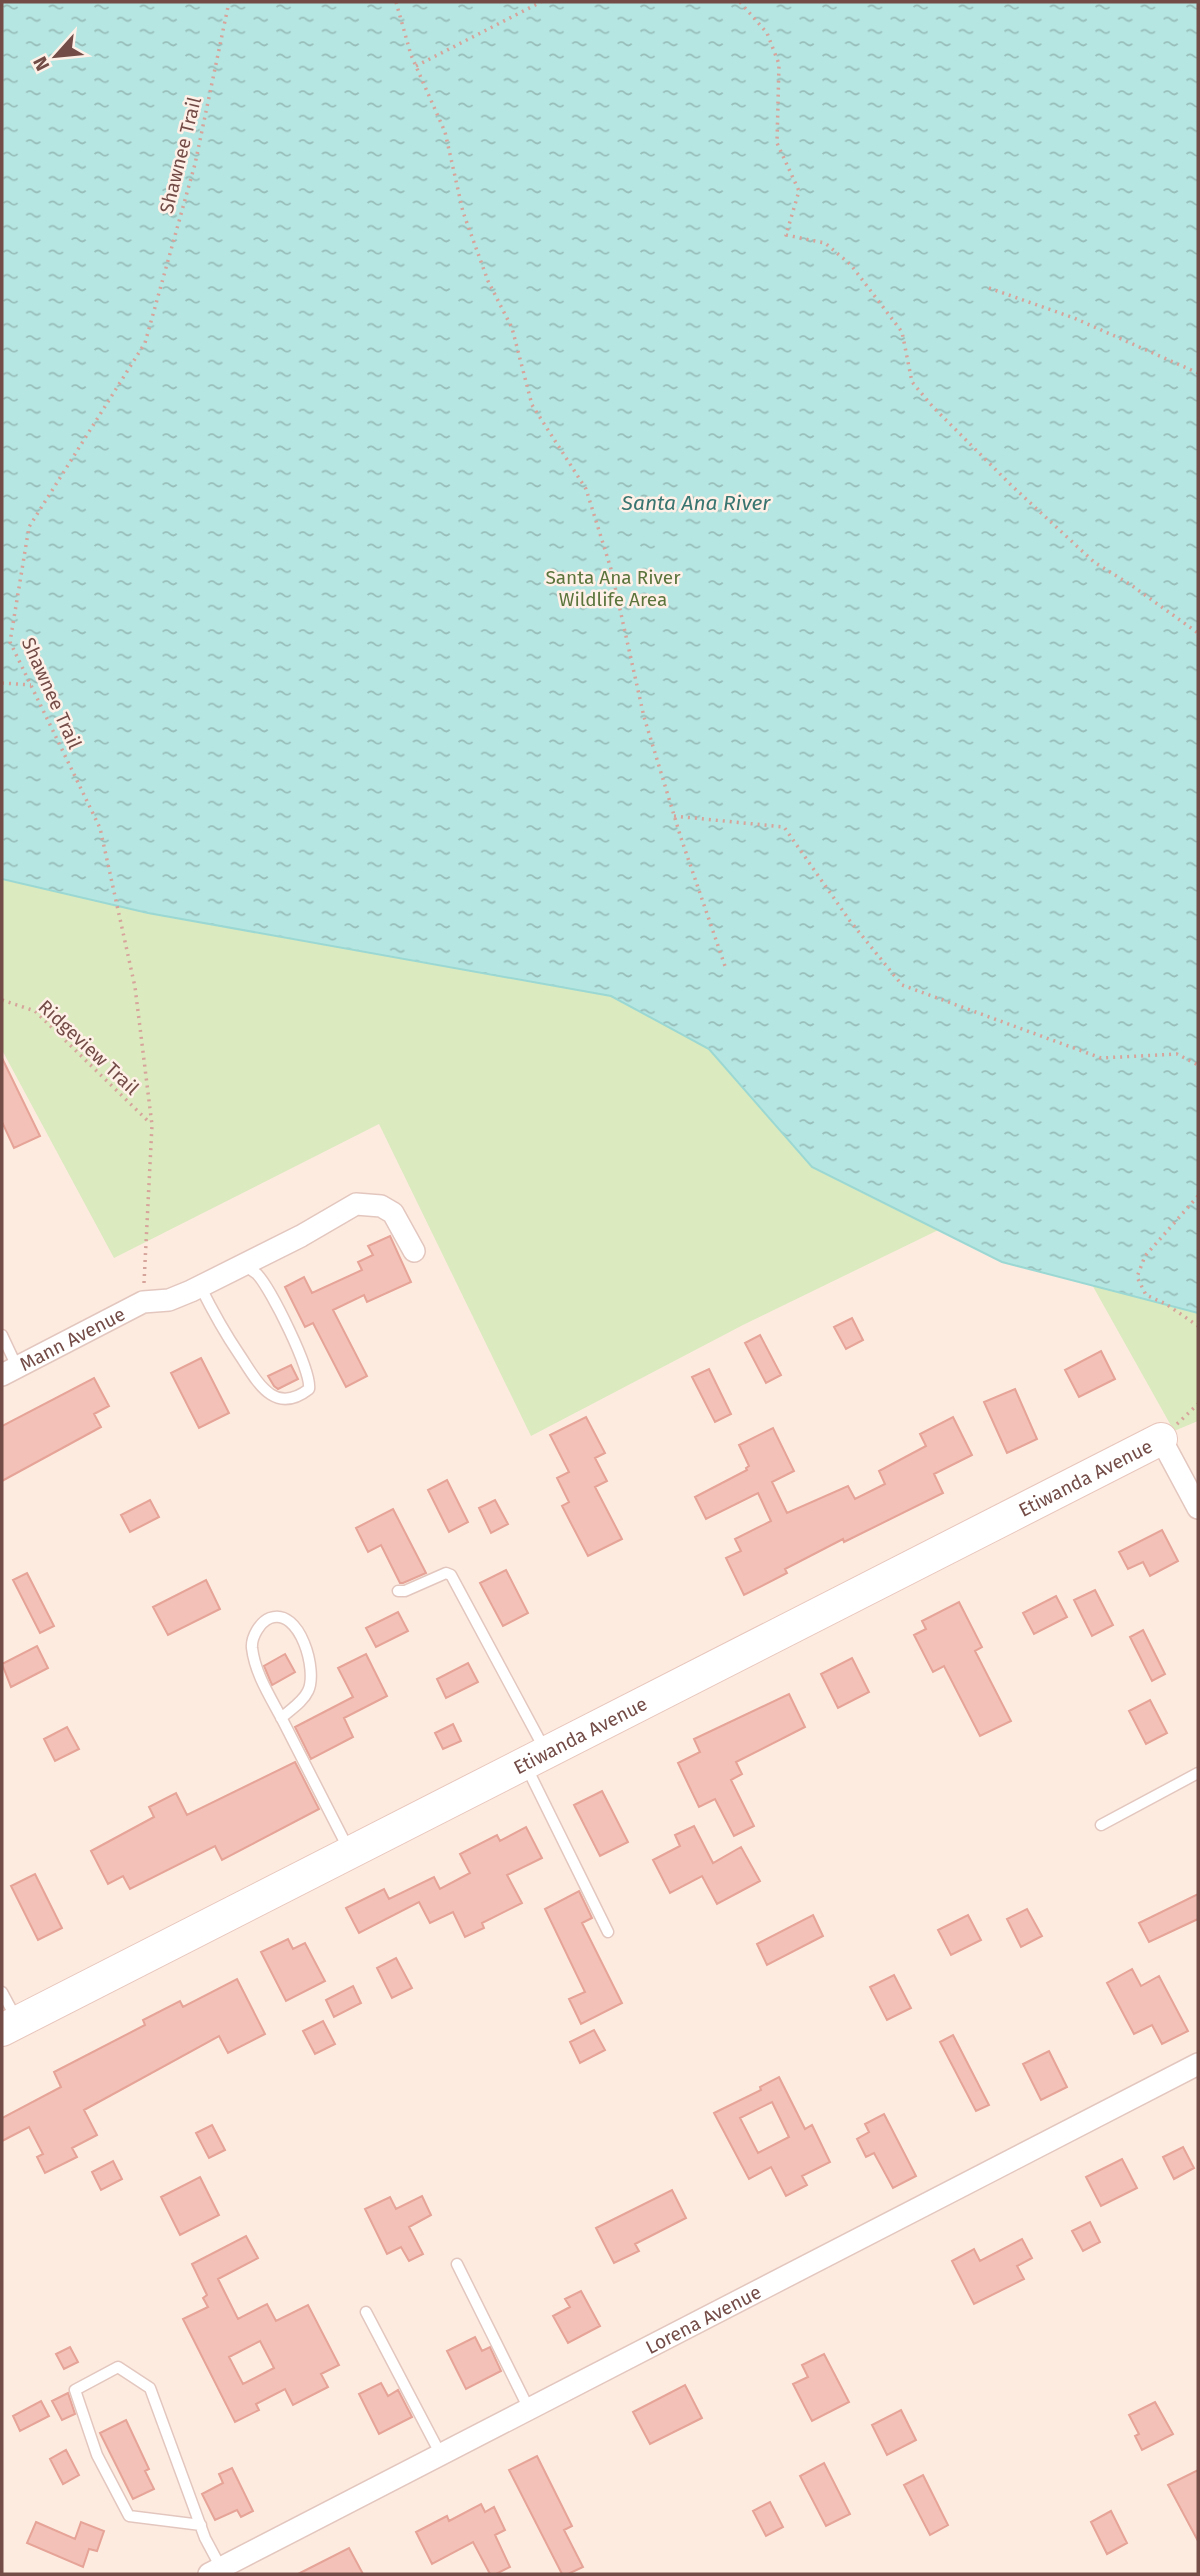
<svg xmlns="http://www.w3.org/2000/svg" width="1200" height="2576" font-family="'Fira Sans',sans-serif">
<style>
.park{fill:#dbeabf}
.water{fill:url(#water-ripples);stroke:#9bd8d3;stroke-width:2}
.building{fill:#f3c1b7;stroke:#e6a397;stroke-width:2;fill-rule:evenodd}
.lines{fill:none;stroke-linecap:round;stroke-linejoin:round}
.lane-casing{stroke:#e3c7bf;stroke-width:13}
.street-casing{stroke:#e3c7bf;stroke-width:24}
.secondary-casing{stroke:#e8c6bc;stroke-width:34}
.path{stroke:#d7a49b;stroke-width:3.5;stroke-dasharray:2 5;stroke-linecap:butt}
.lane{stroke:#fff;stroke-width:10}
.street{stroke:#fff;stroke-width:21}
.secondary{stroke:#fff;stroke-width:32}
.labels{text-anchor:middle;stroke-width:5;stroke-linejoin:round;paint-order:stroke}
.street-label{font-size:19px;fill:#744c47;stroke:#fff0e7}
.park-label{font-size:19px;fill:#5a743c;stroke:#fff0e7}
.water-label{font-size:21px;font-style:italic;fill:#387470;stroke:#fff0e7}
</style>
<defs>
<pattern id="water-ripples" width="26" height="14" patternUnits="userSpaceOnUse" patternTransform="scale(1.75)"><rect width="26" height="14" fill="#b5e6e2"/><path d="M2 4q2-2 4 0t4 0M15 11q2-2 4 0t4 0" fill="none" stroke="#98bdb9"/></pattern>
</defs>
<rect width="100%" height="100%" fill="#fdebe0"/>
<path class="park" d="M 2,2 L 1198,2 L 1198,1421 L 1174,1431 L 1035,1183 L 743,1325 L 531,1436 L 379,1124 L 114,1258 L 2,1050 Z"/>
<path class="water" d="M 2,2 L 1198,2 L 1198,1313 L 1002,1262 L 812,1167 L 709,1049 L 611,996 L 148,913 L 2,879 Z"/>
<path class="building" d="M 2,1058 L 40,1136 L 14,1148 L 2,1122 Z
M 390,1236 L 411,1282 L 367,1302 L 364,1295 L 333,1310 L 367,1376 L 346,1387 L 313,1323 L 305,1327 L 285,1287 L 304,1277 L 312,1293 L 362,1270 L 358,1262 L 373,1255 L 368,1246 Z
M 852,1318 L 863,1340 L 846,1349 L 834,1327 Z
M 760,1335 L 781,1375 L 766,1383 L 745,1343 Z
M 1101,1351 L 1115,1379 L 1079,1397 L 1065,1370 Z
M 201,1358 L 229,1413 L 199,1428 L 171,1373 Z
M 291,1365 L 298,1379 L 278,1389 L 274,1386 L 268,1376 Z
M 709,1369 L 731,1414 L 715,1422 L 692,1377 Z
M 94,1378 L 109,1406 L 94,1414 L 101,1427 L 2,1481 L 2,1426 Z
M 1015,1389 L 1037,1439 L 1007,1453 L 984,1402 Z
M 586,1417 L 605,1453 L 595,1458 L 607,1481 L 595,1487 L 622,1539 L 588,1556 L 562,1506 L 569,1502 L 557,1478 L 569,1472 L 550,1435 Z
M 953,1417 L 972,1455 L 934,1474 L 943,1493 L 844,1542 L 843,1539 L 785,1569 L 787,1573 L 744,1595 L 726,1558 L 741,1551 L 735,1539 L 771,1521 L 758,1493 L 706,1519 L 695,1497 L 747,1470 L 746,1468 L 749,1466 L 739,1445 L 773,1428 L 794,1471 L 772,1482 L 787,1513 L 848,1486 L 855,1499 L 885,1484 L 879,1471 L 926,1446 L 920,1434 Z
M 447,1480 L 468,1522 L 449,1532 L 428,1490 Z
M 150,1500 L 159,1517 L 130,1532 L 121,1515 Z
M 495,1500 L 508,1524 L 491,1533 L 479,1508 Z
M 393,1509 L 426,1573 L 403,1583 L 400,1583 L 381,1545 L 368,1552 L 356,1528 Z
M 1162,1530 L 1178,1561 L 1150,1576 L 1143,1562 L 1128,1569 L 1119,1552 Z
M 506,1570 L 528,1613 L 503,1626 L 480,1583 Z
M 27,1573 L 54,1626 L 40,1633 L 13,1580 Z
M 206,1580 L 220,1609 L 168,1635 L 153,1607 Z
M 1095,1590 L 1113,1625 L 1092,1636 L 1074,1600 Z
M 1056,1596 L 1067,1617 L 1034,1634 L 1023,1613 Z
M 959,1602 L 982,1647 L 975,1651 L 1011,1721 L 980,1736 L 944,1666 L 933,1672 L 914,1635 L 926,1629 L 922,1621 Z
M 398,1612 L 408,1631 L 376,1647 L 366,1628 Z
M 1143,1630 L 1165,1674 L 1152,1681 L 1130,1637 Z
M 37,1646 L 48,1668 L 11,1687 L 2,1664 Z
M 285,1654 L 295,1672 L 272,1685 L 264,1666 Z
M 366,1654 L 387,1696 L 344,1718 L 353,1737 L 311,1759 L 295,1727 L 353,1697 L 338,1668 Z
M 852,1658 L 869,1692 L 838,1708 L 821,1674 Z
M 468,1663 L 478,1682 L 446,1698 L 437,1679 Z
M 789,1694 L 805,1727 L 736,1762 L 742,1774 L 731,1780 L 754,1826 L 734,1836 L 715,1799 L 699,1807 L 678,1763 L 700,1752 L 694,1739 Z
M 1150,1700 L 1167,1733 L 1146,1744 L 1129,1711 Z
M 453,1724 L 461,1741 L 443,1749 L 435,1733 Z
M 67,1727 L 79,1749 L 55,1761 L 44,1739 Z
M 295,1762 L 319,1809 L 222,1860 L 215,1846 L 130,1889 L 123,1876 L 108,1884 L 91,1851 L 154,1817 L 149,1807 L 176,1793 L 187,1815 Z
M 602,1791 L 628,1842 L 600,1856 L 574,1805 Z
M 694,1826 L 713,1863 L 741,1847 L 760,1881 L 717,1904 L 702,1876 L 670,1893 L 653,1860 L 680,1846 L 675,1835 Z
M 526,1827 L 542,1858 L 507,1875 L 522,1903 L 482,1923 L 484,1928 L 465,1937 L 453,1912 L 430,1923 L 419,1902 L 359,1933 L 346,1908 L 384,1889 L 389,1899 L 434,1877 L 440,1889 L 470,1873 L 460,1854 L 497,1835 L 500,1841 Z
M 35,1874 L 62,1928 L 38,1940 L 11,1886 Z
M 579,1891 L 592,1918 L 582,1923 L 622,2003 L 581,2024 L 569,1999 L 585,1992 L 545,1909 Z
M 1198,1894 L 1198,1919 L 1149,1942 L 1139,1923 Z
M 1027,1909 L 1042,1936 L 1021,1947 L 1007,1919 Z
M 813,1915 L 823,1936 L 767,1965 L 757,1944 Z
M 968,1915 L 981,1940 L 951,1955 L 938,1930 Z
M 288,1939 L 293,1949 L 305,1943 L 325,1981 L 286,2001 L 261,1952 Z
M 396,1958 L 412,1988 L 392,1998 L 377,1968 Z
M 1132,1969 L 1141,1986 L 1159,1976 L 1188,2031 L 1162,2044 L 1152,2025 L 1134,2034 L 1107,1983 Z
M 894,1975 L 911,2008 L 887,2020 L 870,1987 Z
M 237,1979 L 265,2034 L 228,2053 L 219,2036 L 84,2110 L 97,2135 L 72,2148 L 77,2157 L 45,2173 L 37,2157 L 43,2154 L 29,2127 L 2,2141 L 2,2118 L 61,2087 L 54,2072 L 145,2025 L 143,2020 L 180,2001 L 183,2007 Z
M 353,1986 L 361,2003 L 334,2017 L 326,2000 Z
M 323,2021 L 335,2044 L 315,2054 L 303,2031 Z
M 594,2030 L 605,2050 L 580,2063 L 570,2042 Z
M 953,2035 L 989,2105 L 976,2111 L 940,2042 Z
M 1049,2051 L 1067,2087 L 1041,2100 L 1023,2064 Z
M 779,2077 L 805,2129 L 812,2125 L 830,2162 L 802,2176 L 807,2185 L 786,2196 L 771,2167 L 749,2179 L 714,2113 L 761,2090 L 760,2087 ZM 772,2102 L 789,2137 L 758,2153 L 740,2118 Z
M 884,2114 L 916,2176 L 893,2188 L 874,2153 L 866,2157 L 857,2139 L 869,2132 L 865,2124 Z
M 212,2125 L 225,2150 L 209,2158 L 196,2133 Z
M 1183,2147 L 1194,2168 L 1174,2179 L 1163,2157 Z
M 1122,2159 L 1137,2188 L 1101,2206 L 1086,2177 Z
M 113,2161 L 122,2179 L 101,2190 L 92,2172 Z
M 200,2177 L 219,2215 L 180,2235 L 161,2197 Z
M 672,2190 L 686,2218 L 635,2244 L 639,2251 L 614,2263 L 596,2228 Z
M 422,2196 L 431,2215 L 409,2227 L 423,2254 L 409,2261 L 401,2247 L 387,2254 L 365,2209 L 390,2197 L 396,2209 Z
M 1090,2222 L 1100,2242 L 1083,2251 L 1072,2231 Z
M 246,2236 L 258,2258 L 218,2279 L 238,2319 L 267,2304 L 276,2321 L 308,2305 L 339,2365 L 321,2374 L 328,2387 L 293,2405 L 285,2389 L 256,2404 L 259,2410 L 235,2422 L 183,2319 L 208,2307 L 203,2298 L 207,2295 L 192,2264 ZM 260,2341 L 274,2368 L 243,2384 L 229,2357 Z
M 1022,2239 L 1032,2258 L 1017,2266 L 1024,2279 L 974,2304 L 952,2261 L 974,2249 L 980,2261 Z
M 581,2291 L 600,2326 L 568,2343 L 553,2316 L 570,2307 L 565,2299 Z
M 475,2337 L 482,2351 L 490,2347 L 501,2371 L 466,2389 L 447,2351 Z
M 70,2347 L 78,2362 L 64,2369 L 56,2354 Z
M 824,2354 L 849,2402 L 812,2421 L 793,2384 L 808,2377 L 802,2365 Z
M 381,2383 L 388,2396 L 398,2390 L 412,2417 L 379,2434 L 359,2394 Z
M 685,2385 L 702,2418 L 650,2444 L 633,2412 Z
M 68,2393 L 75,2414 L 62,2420 L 52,2401 Z
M 41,2401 L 49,2416 L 20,2431 L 13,2416 Z
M 1155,2402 L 1173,2434 L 1142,2450 L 1135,2436 L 1139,2434 L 1129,2415 Z
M 901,2410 L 916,2440 L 887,2455 L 872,2425 Z
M 126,2420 L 149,2469 L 145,2471 L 154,2489 L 133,2499 L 100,2433 Z
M 66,2450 L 79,2475 L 63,2484 L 50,2459 Z
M 537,2456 L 572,2526 L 564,2530 L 583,2567 L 568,2574 L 562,2574 L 509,2470 Z
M 824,2463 L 850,2514 L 826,2526 L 800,2476 Z
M 232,2468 L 253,2511 L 241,2517 L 237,2510 L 215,2520 L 202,2494 L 223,2483 L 219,2474 Z
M 1198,2470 L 1198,2541 L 1168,2485 Z
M 923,2475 L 948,2525 L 930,2535 L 904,2485 Z
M 770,2502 L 783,2527 L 766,2536 L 753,2511 Z
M 481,2504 L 485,2512 L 494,2507 L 505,2530 L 495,2535 L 510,2567 L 496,2574 L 490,2574 L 473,2542 L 432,2564 L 416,2532 L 447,2516 L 449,2521 Z
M 1111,2511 L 1127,2543 L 1107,2554 L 1091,2522 Z
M 36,2522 L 75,2539 L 81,2522 L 104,2531 L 97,2551 L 89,2549 L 83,2567 L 27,2543 Z
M 349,2548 L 363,2574 L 298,2574 Z"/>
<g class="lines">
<defs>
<path id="lane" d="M 200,1286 C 212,1310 224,1332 239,1354 C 256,1379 273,1417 309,1389 C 312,1371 271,1289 257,1274 C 253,1271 248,1268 244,1264
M 2,1335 L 17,1367
M 398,1591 L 405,1591 L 446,1573 L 451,1575 L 545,1750
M 281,1718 C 290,1710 303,1702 308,1691 C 318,1671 300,1607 270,1618 C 260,1622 251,1637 252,1648 C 255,1674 271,1698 283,1721 C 305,1764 327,1807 349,1850
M 526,1766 L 608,1932
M 1101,1825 L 1198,1773
M 2,1992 L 17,2020
M 457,2264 L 529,2409
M 366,2312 L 441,2455
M 201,2525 L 129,2516 L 97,2455 L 75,2390 L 118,2367 L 150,2388 L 205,2538 L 221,2568"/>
<g id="street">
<path id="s1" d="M 2,1375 L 143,1302 L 169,1300 L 191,1291 L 301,1236 L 356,1204 L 381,1206 L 393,1213 L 414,1251"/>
<path d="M 1161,1439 L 1198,1508"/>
<path id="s2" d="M 209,2574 L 1198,2064"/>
</g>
<g id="secondary">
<path id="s3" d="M 2,2030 L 1161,1439"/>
</g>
</defs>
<use href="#lane" class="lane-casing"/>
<use href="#street" class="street-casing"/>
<use href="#secondary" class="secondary-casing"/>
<path class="path" d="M 396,2 L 411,55 L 445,132 L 463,212 L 488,281 L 512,328 L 532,405 L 586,489 L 611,569 L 644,717 L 681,838 L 726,969
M 740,2 L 767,33 L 779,64 L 777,143 L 799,191 L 786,235 L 825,243 L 851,265 L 902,332 L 912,382 L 933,407 L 1012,486 L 1094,562 L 1131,585 L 1198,633
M 416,66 L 541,2
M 989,288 L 1074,318 L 1198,373
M 2,683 L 31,685
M 674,816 L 784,827 L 850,921 L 902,985 L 1101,1058 L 1177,1054 L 1198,1065
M 2,1000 L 35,1011 L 150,1123
M 1198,1196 L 1145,1256 L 1137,1277 L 1146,1295 L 1166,1304 L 1198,1326
M 144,1283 L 152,1125 L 135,987 L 100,828 L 10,642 L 29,527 L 145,343 L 195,164 L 229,2
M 1177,1424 L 1198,1404"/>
<use href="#lane" class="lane"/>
<use href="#street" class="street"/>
<use href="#secondary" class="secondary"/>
</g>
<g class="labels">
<g class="street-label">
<text transform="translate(180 155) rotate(-76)" y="7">Shawnee Trail</text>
<text transform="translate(52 693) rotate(66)" y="7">Shawnee Trail</text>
<text transform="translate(89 1047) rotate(43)" y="7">Ridgeview Trail</text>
<text dy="7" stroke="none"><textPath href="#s1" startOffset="79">Mann Avenue</textPath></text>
<text dy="7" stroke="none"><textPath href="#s3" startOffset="1216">Etiwanda Avenue</textPath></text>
<text dy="7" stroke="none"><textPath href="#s3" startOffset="649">Etiwanda Avenue</textPath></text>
<text dy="7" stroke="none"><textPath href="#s2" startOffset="556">Lorena Avenue</textPath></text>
</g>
<g class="park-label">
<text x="613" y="584">Santa Ana River<tspan x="613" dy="22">Wildlife Area</tspan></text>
</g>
<g class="water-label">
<text x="696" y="510">Santa Ana River</text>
</g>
</g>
<rect width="1200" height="2576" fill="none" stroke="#744c47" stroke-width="7"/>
<g transform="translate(56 56) rotate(243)" stroke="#fff0e7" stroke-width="5" paint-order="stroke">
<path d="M0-5L12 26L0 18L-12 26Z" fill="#744c47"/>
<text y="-10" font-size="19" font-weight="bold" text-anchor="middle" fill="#744c47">N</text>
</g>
</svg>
